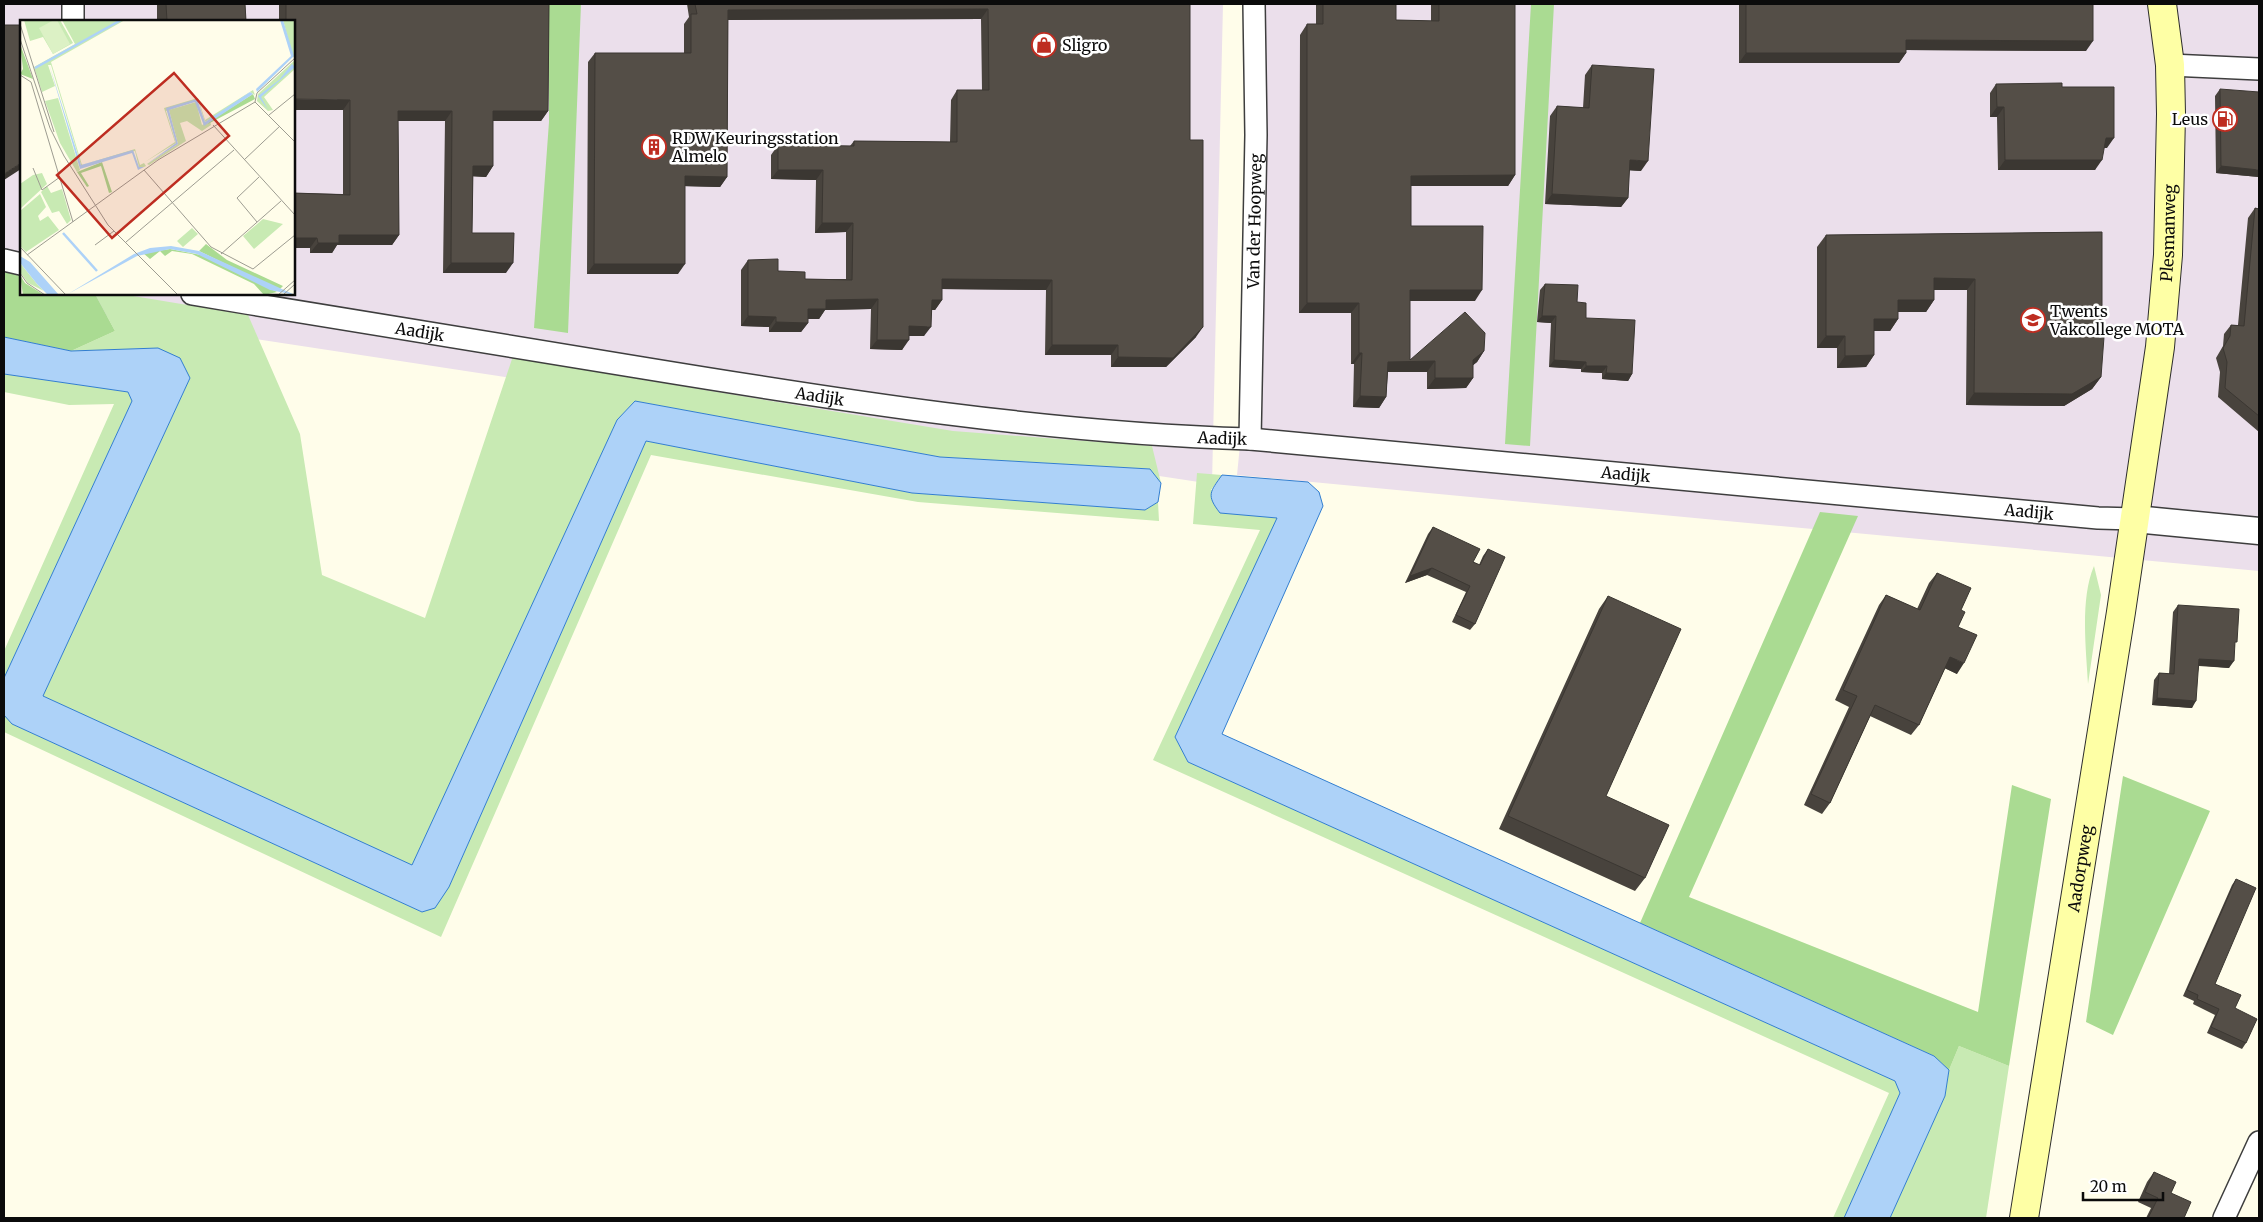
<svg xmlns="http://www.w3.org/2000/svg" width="2263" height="1222" font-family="Merriweather,serif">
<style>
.industrial{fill:#ebdfeb;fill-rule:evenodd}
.green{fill:#c8eab3}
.forest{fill:#aadb92}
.water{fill:#add2f8;stroke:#327ed0}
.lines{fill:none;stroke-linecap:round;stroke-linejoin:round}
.minor-casing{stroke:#3e3e3e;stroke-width:24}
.tertiary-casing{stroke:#3e3e3e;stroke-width:29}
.secondary-casing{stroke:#2d2d2d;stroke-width:30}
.minor{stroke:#fff;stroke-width:21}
.tertiary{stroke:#fff;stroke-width:26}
.secondary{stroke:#feffa5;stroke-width:28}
.wall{fill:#48433d}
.shaded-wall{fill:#3b3732}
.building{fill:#544e47;stroke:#3b3732}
.labels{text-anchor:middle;stroke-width:5;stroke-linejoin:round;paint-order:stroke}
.poi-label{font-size:16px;fill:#0b0b0b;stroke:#fff;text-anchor:start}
.street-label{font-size:16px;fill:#0b0b0b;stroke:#fff}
.inset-river{fill:none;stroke:#add2f8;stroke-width:2.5}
.inset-road{fill:none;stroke:#9d9c91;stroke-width:1}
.view{fill:#be2d21;fill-opacity:0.15;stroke:#be2d21;stroke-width:2.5}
.inset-edge{fill:none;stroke:#0b0b0b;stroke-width:2.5}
</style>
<rect width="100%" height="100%" fill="#fffdea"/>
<path class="industrial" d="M 4,4 L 1223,4 L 1212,484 L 4,301 ZM 21,21 L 294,21 L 294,294 L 21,294 Z
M 1253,4 L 2259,4 L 2259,571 L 1237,475 L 1248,365 Z"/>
<path class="green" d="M 95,294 L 121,294 L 248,315 L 300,434 L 322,575 L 425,618 L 513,356 L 608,374 L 953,431 L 1152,446 L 1161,483 L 1150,469 L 940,457 L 635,401 L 617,420 L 412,866 L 43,696 L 190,378 L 158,348 L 71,351 L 115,331 Z
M 4,374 L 128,392 L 132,401 L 4,678 L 4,651 L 114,404 L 69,405 L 4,392 Z
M 646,441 L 912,493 L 1145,510 L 1158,502 L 1159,521 L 918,502 L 651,455 L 441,937 L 4,732 L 4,715 L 12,724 L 422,912 L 449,887 Z
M 1197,473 L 1222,475 L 1211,490 L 1278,518 L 1175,737 L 1188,762 L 1895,1081 L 1900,1093 L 1844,1218 L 1833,1218 L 1889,1093 L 1153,760 L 1260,530 L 1193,524 Z
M 2094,566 L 2101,595 L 2088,684 C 2086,648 2080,599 2094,566 Z
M 1959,1046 L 2009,1066 L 1986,1218 L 1890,1218 L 1945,1096 L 1949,1070 Z"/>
<path class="forest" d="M 549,4 L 581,4 L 568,333 L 534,328 L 549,122 Z
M 1531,4 L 1554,4 L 1530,446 L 1505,444 Z
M 4,272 L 21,276 L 21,294 L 95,294 L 115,331 L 71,351 L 4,337 Z
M 1820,512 L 1858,516 L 1689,897 L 1978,1012 L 2012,785 L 2051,799 L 2009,1066 L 1959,1046 L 1949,1070 L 1934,1056 L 1640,923 Z
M 2123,776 L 2210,811 L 2113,1035 L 2086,1022 Z"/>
<path class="water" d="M 4,337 L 71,351 L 158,348 L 180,358 L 190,378 L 43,696 L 412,865 L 617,420 L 635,401 L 940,457 L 1150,469 L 1161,483 L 1158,502 L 1145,510 L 912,493 L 646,441 L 449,887 L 435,908 L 422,912 L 12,724 L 4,715 L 4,678 L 132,401 L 128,392 L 4,374 Z
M 1222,475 L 1308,482 L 1319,492 L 1323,506 L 1222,734 L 1934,1056 L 1949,1070 L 1945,1096 L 1890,1218 L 1844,1218 L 1900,1093 L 1895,1081 L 1188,762 L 1175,737 L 1277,518 L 1220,513 C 1206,495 1210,492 1222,475 Z"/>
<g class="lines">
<defs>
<g id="minor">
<path d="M 73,21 L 73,4"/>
<path d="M 2170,65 L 2259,69"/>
<path d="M 4,260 L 21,264"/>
<path id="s1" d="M 192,294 C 342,319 492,343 643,368 C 844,401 1047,433 1250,439 L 2098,518 L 2135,519"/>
<path id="s2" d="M 1250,439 L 1256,135 L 1254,4"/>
<path d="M 2224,1218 L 2259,1142"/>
</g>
<path id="tertiary" d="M 2135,519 L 2259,531"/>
<g id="secondary">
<path id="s3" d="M 2024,1218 L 2121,612 L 2160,347 L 2168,255 L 2171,114 L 2170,65 L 2162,4"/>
</g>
</defs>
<use href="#minor" class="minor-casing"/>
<use href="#tertiary" class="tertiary-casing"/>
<use href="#secondary" class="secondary-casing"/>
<use href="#minor" class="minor"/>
<use href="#tertiary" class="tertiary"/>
<use href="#secondary" class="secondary"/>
</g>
<path class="wall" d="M 157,4 L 245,4 L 246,21 L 157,21 Z
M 279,4 L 549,4 L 548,111 L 541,121 L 493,121 L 493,166 L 486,177 L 473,176 L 472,233 L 506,273 L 443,273 L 445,121 L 398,121 L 399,235 L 392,245 L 337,245 L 332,253 L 310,253 L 310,248 L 294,248 L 294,193 L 343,194 L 343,110 L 294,21 L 279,21 Z
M 687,4 L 1190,4 L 1190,140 L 1196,337 L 1166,367 L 1111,367 L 1111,355 L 1045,355 L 1046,290 L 942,289 L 942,300 L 935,310 L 932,310 L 924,336 L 909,336 L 902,350 L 870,349 L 871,309 L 825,310 L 819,319 L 808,319 L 808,323 L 801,332 L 769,332 L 769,327 L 741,326 L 741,270 L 748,260 L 778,271 L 805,279 L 846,279 L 846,232 L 815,233 L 816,180 L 771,179 L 771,155 L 778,145 L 850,146 L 854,141 L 950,142 L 951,100 L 957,90 L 982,90 L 981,19 L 728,20 L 727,177 L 720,187 L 685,186 L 678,274 L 587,274 L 588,62 L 595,53 L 684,53 L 684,24 L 689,17 Z
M 1316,4 L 1396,4 L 1396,20 L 1431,21 L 1431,4 L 1515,4 L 1515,175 L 1508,186 L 1411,186 L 1411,226 L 1475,301 L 1410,301 L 1410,360 L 1484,351 L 1477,362 L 1473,365 L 1473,378 L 1466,388 L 1427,389 L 1427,372 L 1388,372 L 1386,397 L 1379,408 L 1353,407 L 1354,364 L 1351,364 L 1351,313 L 1299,313 L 1300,35 L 1307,24 L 1316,24 Z
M 1739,4 L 2093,4 L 2086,51 L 1906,50 L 1906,53 L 1899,63 L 1739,63 Z
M 1592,65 L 1641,171 L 1629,170 L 1628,198 L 1621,207 L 1545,204 L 1550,116 L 1557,106 L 1583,108 L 1585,75 Z
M 1996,84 L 2062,87 L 2107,148 L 2104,148 L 2095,170 L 1998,170 L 1997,117 L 1990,117 L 1990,93 Z
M 2220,89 L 2259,177 L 2216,173 L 2215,96 Z
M 2255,208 L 2259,209 L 2259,432 L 2218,397 L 2220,372 L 2216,358 L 2223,346 L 2224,334 L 2231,325 L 2238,325 L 2248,218 Z
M 2102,232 L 2101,377 L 2092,389 L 2064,406 L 1966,405 L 1967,290 L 1934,290 L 1934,300 L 1926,312 L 1898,312 L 1898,319 L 1890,331 L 1874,331 L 1874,355 L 1866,367 L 1837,368 L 1837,348 L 1817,348 L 1817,247 L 1826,235 Z
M 1545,284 L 1577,302 L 1586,318 L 1632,374 L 1628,381 L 1602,379 L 1602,373 L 1581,372 L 1581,369 L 1549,367 L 1551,323 L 1537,322 L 1540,290 Z
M 1433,527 L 1473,562 L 1479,565 L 1483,556 L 1488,549 L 1475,624 L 1470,630 L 1452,622 L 1466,592 L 1427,575 L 1405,583 L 1428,534 Z
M 1937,573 L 1961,610 L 1958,627 L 1957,674 L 1945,668 L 1919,725 L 1911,735 L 1870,716 L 1830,803 L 1822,814 L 1804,805 L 1849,707 L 1835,700 L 1879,605 L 1886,595 L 1917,609 L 1929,583 Z
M 1608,596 L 1606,796 L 1645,878 L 1635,891 L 1499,829 L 1599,609 Z
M 2178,605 L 2235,645 L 2229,668 L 2199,666 L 2192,708 L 2152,705 L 2154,680 L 2159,673 L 2169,674 L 2173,612 Z
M 2236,879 L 2215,984 L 2235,1008 L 2246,1043 L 2242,1049 L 2207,1033 L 2215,1015 L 2193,1004 L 2194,1001 L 2183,996 L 2232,885 Z
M 2154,1172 L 2171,1193 L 2184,1218 L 2146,1218 L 2151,1208 L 2138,1202 L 2147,1182 Z"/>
<path class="shaded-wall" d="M 988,9 L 981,19 L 721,20 L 728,10 Z
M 1906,40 L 2093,41 L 2086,51 L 1899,50 Z
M 1746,53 L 1906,53 L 1899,63 L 1739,63 Z
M 294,99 L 350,100 L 343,110 L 294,110 Z
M 1997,107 L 2004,107 L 1997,117 L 1990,117 Z
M 398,111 L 452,111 L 445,121 L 391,121 Z
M 493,111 L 548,111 L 541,121 L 486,121 Z
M 2106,138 L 2114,138 L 2107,148 L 2099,148 Z
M 1630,160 L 1648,161 L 1641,171 L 1623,170 Z
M 2005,160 L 2102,160 L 2095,170 L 1998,170 Z
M 21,163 L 21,169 L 4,180 L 4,174 Z
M 473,166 L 493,166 L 486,177 L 465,176 Z
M 2221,166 L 2259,170 L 2259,177 L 2216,173 Z
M 778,170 L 823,170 L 816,180 L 771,179 Z
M 1515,175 L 1508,186 L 1403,186 L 1411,176 Z
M 685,176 L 727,177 L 720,187 L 678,186 Z
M 1552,194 L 1628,198 L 1621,207 L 1545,204 Z
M 822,223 L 853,223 L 846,232 L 815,233 Z
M 339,235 L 399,235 L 392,245 L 337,245 L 332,253 L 310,253 L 318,243 Z
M 294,238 L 317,238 L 310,248 L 294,248 Z
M 451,263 L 513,263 L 506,273 L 443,273 Z
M 594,264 L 685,264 L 678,274 L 587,274 Z
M 1934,278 L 1975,279 L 1967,290 L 1926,290 Z
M 942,279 L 1052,280 L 1046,290 L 936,289 Z
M 1410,290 L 1482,290 L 1475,301 L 1403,301 Z
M 878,299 L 871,309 L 825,310 L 819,319 L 801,319 L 808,309 L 826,300 Z
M 932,300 L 942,300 L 935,310 L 925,310 Z
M 1898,300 L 1934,300 L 1926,312 L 1890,312 Z
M 1307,303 L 1359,303 L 1351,313 L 1299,313 Z
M 748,316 L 776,317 L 769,327 L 741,326 Z
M 1542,316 L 1556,316 L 1551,323 L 1537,322 Z
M 1874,319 L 1898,319 L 1890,331 L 1866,331 Z
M 776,322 L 808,323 L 801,332 L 769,332 Z
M 909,326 L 931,327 L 924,336 L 902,336 Z
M 1203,327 L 1196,337 L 1166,367 L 1111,367 L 1118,357 Z
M 1826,336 L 1845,336 L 1837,348 L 1817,348 Z
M 877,340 L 909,340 L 902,350 L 870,349 Z
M 1052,345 L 1118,345 L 1111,355 L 1045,355 Z
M 1484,351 L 1477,362 L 1466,371 L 1473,360 Z
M 1359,353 L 1362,353 L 1354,364 L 1351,364 Z
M 1874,355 L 1866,367 L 1837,368 L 1845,356 Z
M 1554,360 L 1586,362 L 1581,369 L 1549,367 Z
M 1435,361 L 1427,372 L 1381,372 L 1388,362 Z
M 1586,366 L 1607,366 L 1602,373 L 1581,372 Z
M 1606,373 L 1632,374 L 1628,381 L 1602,379 Z
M 2101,377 L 2092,389 L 2064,406 L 1966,405 L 1974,393 Z
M 1435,378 L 1473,378 L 1466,388 L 1427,389 Z
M 1360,396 L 1386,397 L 1379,408 L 1353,407 Z
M 1432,568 L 1427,575 L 1405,583 L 1410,576 Z
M 1950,657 L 1964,663 L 1957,674 L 1942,667 Z
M 2199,659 L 2234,661 L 2229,668 L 2195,665 Z
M 2157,698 L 2196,701 L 2192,708 L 2152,705 Z"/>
<path class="building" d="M 166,4 L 245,4 L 246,21 L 167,21 Z
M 286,4 L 549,4 L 548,111 L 493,111 L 493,166 L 473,166 L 472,233 L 514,233 L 513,263 L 451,263 L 452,111 L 398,111 L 399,235 L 339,235 L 339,243 L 318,243 L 317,238 L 294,238 L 294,193 L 350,195 L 350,100 L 294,99 L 294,21 L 286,21 Z
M 695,4 L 1190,4 L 1190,140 L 1203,140 L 1203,327 L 1173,358 L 1118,357 L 1118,345 L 1052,345 L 1052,280 L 942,279 L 942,300 L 932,300 L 931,327 L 909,326 L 909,340 L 877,340 L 878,299 L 826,300 L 826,309 L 808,309 L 808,323 L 776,322 L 776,317 L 748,316 L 748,260 L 778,259 L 778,271 L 805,272 L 805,279 L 852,280 L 853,223 L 822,223 L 823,170 L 778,170 L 778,145 L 854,146 L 854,141 L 957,142 L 957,90 L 989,90 L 988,9 L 728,10 L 727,177 L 685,176 L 685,264 L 594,264 L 595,53 L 691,53 L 691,14 L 697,14 Z
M 1323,4 L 1396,4 L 1396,20 L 1439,21 L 1439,4 L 1515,4 L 1515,175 L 1411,176 L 1411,226 L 1483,226 L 1482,290 L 1410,290 L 1410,360 L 1465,312 L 1485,333 L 1484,351 L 1473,360 L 1473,378 L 1435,378 L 1435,361 L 1388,362 L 1386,397 L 1360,396 L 1362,353 L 1359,353 L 1359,303 L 1307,303 L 1307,24 L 1323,24 Z
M 1746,4 L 2093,4 L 2093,41 L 1906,40 L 1906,53 L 1746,53 Z
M 4,25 L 21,25 L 21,163 L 4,174 Z
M 1592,65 L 1654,69 L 1648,161 L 1630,160 L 1628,198 L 1552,194 L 1557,106 L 1589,108 Z
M 2062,83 L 2062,87 L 2114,87 L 2114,138 L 2106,138 L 2102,160 L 2005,160 L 2004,107 L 1997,107 L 1996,84 Z
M 2220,89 L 2259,92 L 2259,170 L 2221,166 Z
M 2255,208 L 2259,209 L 2259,416 L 2225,388 L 2227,362 L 2223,348 L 2230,336 L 2231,325 L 2244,326 Z
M 2102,232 L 2102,337 L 2104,337 L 2101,377 L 2072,394 L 1974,393 L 1975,279 L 1934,278 L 1934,300 L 1898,300 L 1898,319 L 1874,319 L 1874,355 L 1845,356 L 1845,336 L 1826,336 L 1826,235 Z
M 1545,284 L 1578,285 L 1577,302 L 1586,303 L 1586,318 L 1635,320 L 1632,374 L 1606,373 L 1607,366 L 1586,366 L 1586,362 L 1554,360 L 1556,316 L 1542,316 Z
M 1433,527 L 1480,549 L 1473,562 L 1480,565 L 1488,549 L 1505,557 L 1475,624 L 1456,615 L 1470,586 L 1432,568 L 1410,576 Z
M 1937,573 L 1971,588 L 1961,610 L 1965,612 L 1958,627 L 1977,635 L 1964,663 L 1950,657 L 1919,725 L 1875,705 L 1830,803 L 1811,794 L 1857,696 L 1843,690 L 1886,595 L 1920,610 Z
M 1608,596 L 1681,629 L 1606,796 L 1669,825 L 1645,878 L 1508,816 Z
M 2178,605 L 2239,609 L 2237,642 L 2235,642 L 2234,661 L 2199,659 L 2196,701 L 2157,698 L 2159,673 L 2174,674 Z
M 2236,879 L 2256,888 L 2215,984 L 2241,995 L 2235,1008 L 2257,1019 L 2246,1043 L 2211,1027 L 2219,1009 L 2197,999 L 2198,995 L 2187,990 Z
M 2154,1172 L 2176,1182 L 2171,1193 L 2191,1202 L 2184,1218 L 2148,1218 L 2158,1198 L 2145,1192 Z"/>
<defs>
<symbol id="shop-ring" viewBox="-11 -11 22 22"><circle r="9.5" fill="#fff" stroke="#be2d21" stroke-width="1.5"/><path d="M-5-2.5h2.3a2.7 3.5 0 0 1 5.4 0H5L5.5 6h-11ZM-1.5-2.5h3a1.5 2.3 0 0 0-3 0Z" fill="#be2d21"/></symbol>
<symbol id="fuel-ring" viewBox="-11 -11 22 22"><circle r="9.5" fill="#fff" stroke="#be2d21" stroke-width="1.5"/><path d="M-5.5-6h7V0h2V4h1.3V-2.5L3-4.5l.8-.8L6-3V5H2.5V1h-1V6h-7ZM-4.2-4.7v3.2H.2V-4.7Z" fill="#be2d21"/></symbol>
<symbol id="building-ring" viewBox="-11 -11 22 22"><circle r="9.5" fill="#fff" stroke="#be2d21" stroke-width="1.5"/><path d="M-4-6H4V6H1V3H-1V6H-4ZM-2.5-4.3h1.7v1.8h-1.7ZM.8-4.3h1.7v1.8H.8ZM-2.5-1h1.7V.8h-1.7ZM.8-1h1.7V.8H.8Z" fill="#be2d21"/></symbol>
<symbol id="school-ring" viewBox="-11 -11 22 22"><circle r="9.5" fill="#fff" stroke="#be2d21" stroke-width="1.5"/><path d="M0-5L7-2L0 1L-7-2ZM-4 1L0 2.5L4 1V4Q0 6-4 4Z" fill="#be2d21"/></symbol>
</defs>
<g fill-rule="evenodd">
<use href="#shop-ring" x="1030" y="31" width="28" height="28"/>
<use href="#fuel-ring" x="2211" y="105" width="28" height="28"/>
<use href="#building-ring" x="640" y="133" width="28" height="28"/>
<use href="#school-ring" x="2019" y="306" width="28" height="28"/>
</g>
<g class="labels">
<g class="poi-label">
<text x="1062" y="51">Sligro</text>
<text x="2208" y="125" text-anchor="end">Leus</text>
<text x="672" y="144">RDW Keuringsstation<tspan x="672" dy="18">Almelo</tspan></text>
<text x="2050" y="317">Twents<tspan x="2050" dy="18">Vakcollege MOTA</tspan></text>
</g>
<g class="street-label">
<text dy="6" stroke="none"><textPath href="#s2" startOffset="218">Van der Hoopweg</textPath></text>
<text dy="6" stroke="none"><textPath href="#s3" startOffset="996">Plesmanweg</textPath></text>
<text dy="6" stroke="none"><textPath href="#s1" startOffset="231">Aadijk</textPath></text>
<text dy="6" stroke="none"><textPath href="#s1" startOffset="636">Aadijk</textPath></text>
<text dy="6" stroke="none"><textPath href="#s1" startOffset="1041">Aadijk</textPath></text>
<text dy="6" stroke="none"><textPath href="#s1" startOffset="1446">Aadijk</textPath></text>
<text dy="6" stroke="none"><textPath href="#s1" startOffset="1851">Aadijk</textPath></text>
<text dy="6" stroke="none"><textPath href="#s3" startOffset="354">Aadorpweg</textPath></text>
</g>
</g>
<g transform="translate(20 20)">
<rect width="275" height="275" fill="#fffdea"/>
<path d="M 4,0 L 40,0 L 53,23 L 33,34 L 23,17 L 10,21 ZM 42,0 L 105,0 L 31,42 L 62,145 L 115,129 L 120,145 L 124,143 L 126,146 L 124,147 L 119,147 L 115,131 L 61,145 L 31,45 L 28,45 L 35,66 L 22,72 L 14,47 L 55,24 ZM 263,0 L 275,0 L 275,36 L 273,37 ZM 275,40 L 275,49 L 244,77 L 253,90 L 248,91 L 237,81 L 238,74 ZM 233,70 L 235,75 L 230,72 L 216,83 L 185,102 L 178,80 L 146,91 L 156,123 L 125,142 L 155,122 L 144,88 L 178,78 L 185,100 ZM 38,78 L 60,150 L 57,152 L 40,123 L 25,81 ZM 176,82 L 182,105 L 190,101 L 191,105 L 182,111 L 167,101 L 160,103 L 166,121 L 129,145 L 127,144 L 158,124 L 149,90 ZM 22,153 L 27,164 L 0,189 L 0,164 L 13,155 ZM 27,166 L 31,173 L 42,169 L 51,200 L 47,204 L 39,191 L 32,193 L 21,172 ZM 20,174 L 26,187 L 18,196 L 20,201 L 28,196 L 39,210 L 6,232 L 0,226 L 0,191 ZM 243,199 L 263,204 L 234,229 L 223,216 ZM 172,208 L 178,214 L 163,227 L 157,221 ZM 0,243 L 17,264 L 24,271 L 8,263 L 0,252 Z" fill="#c8eab3"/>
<path d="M 0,24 L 13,59 L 0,54 L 3,49 ZM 233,74 L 235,79 L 188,104 L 190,101 ZM 82,142 L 92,172 L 89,173 L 81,146 L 61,153 L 69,166 L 67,167 L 57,152 ZM 186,224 L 207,240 L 263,266 L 259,270 L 179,231 ZM 150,229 L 181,235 L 257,272 L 244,275 L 234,264 L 172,234 L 152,231 L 145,236 L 140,231 L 130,239 L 123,233 ZM 0,255 L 5,263 L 24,275 L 3,275 Z" fill="#aadb92"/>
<path d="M 34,0 L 37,0 L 50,24 L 33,34 L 19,8 Z" fill="#dcf1c5"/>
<path d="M 260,0 L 263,0 L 274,36 L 237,72 L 236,69 L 271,36 ZM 29,44 L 61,145 L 113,130 L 119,147 L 124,147 L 118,150 L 112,133 L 60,149 ZM 272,44 L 275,47 L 241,77 L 248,90 L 238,76 L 259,60 ZM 230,72 L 233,74 L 184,106 L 175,82 L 149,90 L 158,124 L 127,144 L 156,123 L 146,88 L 177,79 L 185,102 ZM 151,226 L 179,231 L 275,275 L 250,270 L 177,234 L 150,229 L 117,236 L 48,274 L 114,234 L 130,228 ZM 0,236 L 10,242 L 39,275 L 28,275 L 17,264 L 1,244 Z" fill="#add2f8"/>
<path class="inset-river" d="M 15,48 L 101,0M 43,213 L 77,251"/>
<path class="inset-road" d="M 0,4 L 34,112M 0,19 L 30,108 L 44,136 L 88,205 L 158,275M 0,55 L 11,62 L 53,202M 235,82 L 237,73 L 275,38M 235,82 L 275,122M 249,95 L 275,74M 193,105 L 275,195M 224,140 L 260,106M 13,148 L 22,170 L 40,157M 124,150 L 191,227 L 233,249 L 275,215M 237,202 L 217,178 L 239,157M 106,222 L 214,130M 75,225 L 94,211M 0,227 L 46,275M 201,234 L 261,181M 7,235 L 138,140 L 235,82M 0,253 L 7,263 L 25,275M 258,275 L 275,260M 263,275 L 275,264"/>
<path class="view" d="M 154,53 L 209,116 L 92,218 L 37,155 Z"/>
<rect width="275" height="275" class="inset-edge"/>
</g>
<rect width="2263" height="1222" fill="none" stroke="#0b0b0b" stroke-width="10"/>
<path d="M2083 1192v8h80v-8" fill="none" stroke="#0b0b0b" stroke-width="2.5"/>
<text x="2090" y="1192" font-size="15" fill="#0b0b0b" stroke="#ffffff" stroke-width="4" paint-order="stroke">20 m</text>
</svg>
